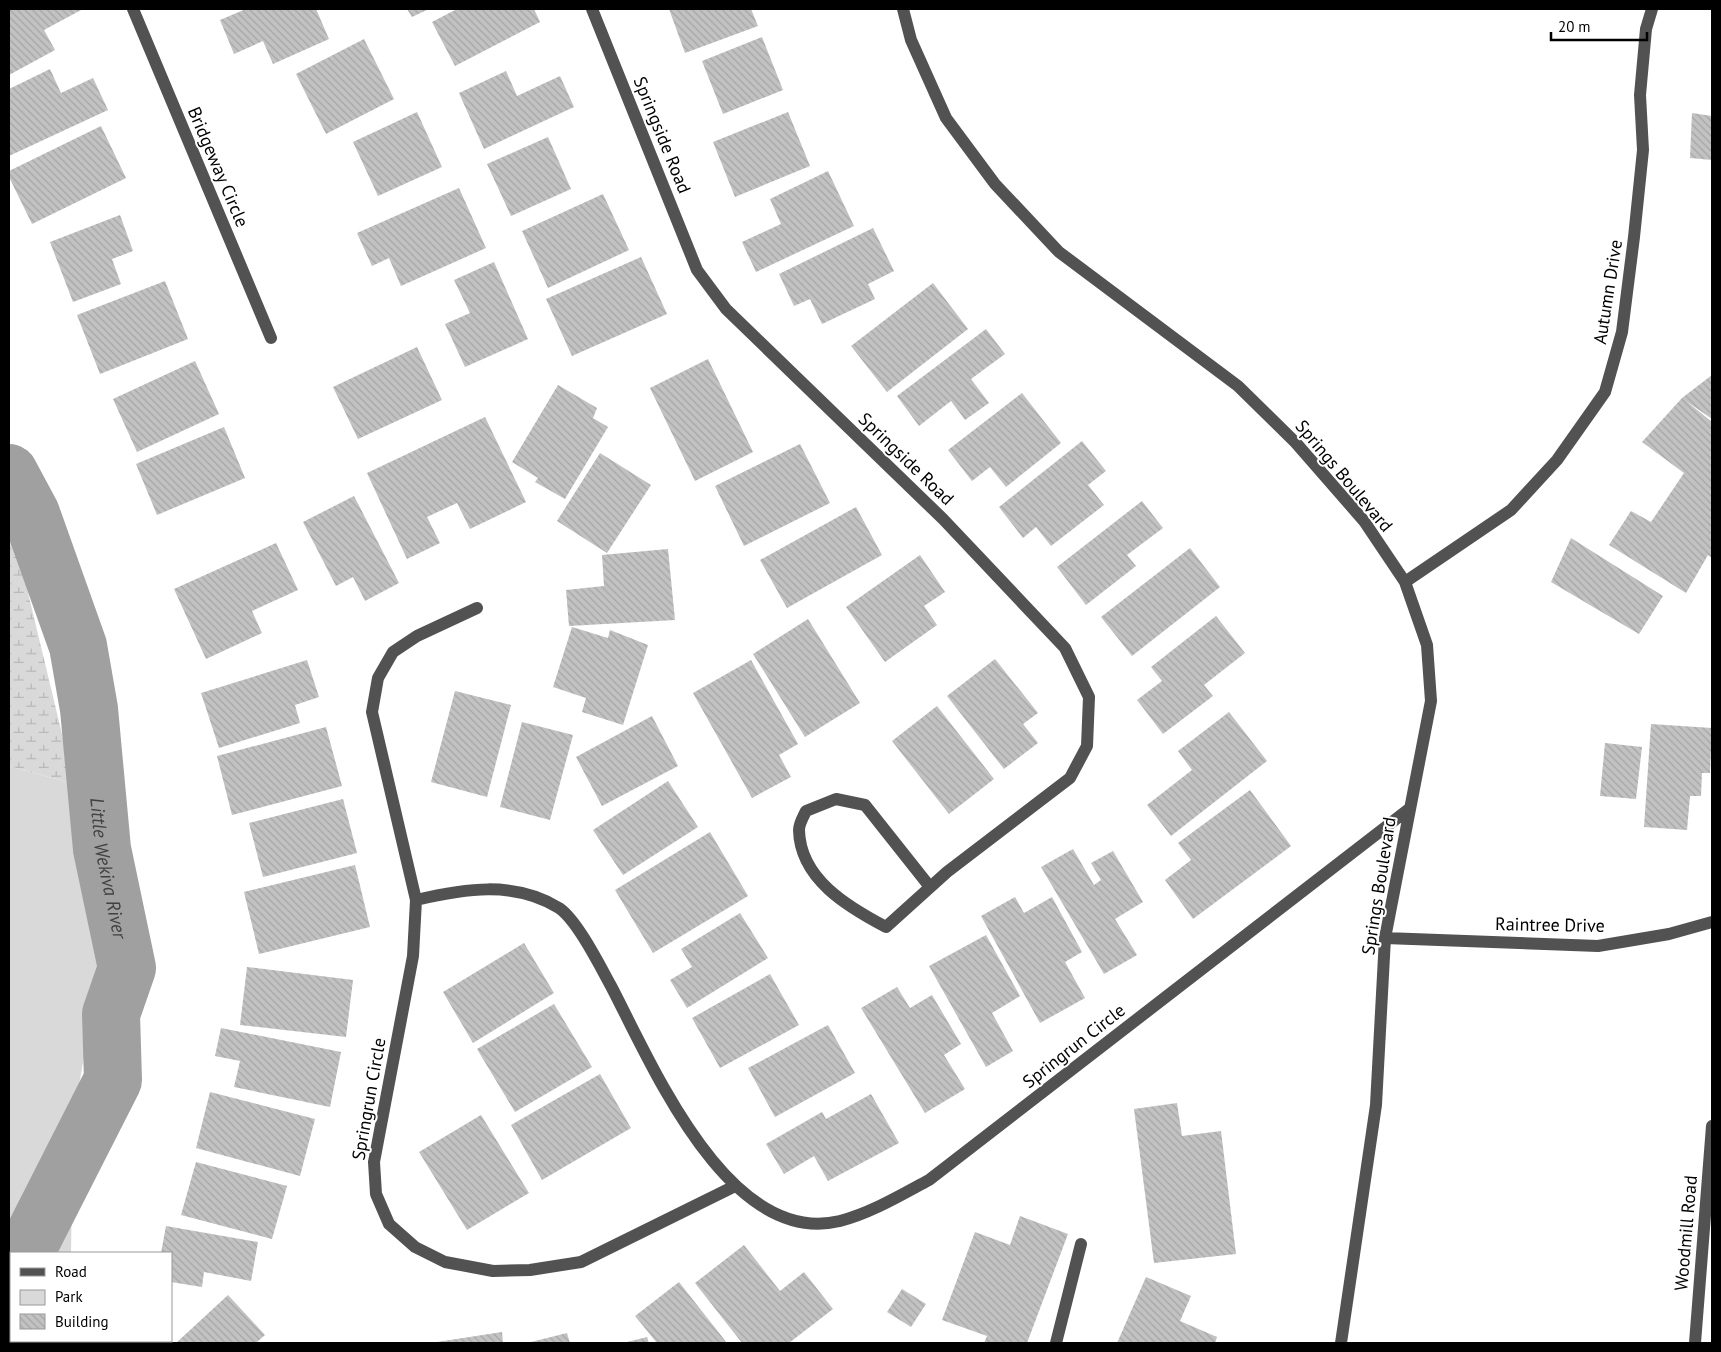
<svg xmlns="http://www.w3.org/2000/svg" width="1721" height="1352" font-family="'PT Sans',sans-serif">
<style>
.green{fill:#d9d9d9}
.wetland{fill:url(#wetland-marsh)}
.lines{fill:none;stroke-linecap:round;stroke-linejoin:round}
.river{stroke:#a0a0a0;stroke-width:58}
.building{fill:url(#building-back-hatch)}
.minor{stroke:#525252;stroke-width:12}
.labels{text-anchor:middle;stroke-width:4;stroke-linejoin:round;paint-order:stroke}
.street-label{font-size:18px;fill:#000;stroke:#fff}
.water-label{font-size:19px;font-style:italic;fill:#414141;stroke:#fff}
</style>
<defs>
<pattern id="wetland-marsh" width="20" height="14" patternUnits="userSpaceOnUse" patternTransform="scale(1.25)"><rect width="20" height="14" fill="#d9d9d9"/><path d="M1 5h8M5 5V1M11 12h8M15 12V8" fill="none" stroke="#b8b8b8"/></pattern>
<pattern id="building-back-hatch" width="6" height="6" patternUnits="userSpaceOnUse" patternTransform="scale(1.25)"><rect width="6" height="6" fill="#c2c2c2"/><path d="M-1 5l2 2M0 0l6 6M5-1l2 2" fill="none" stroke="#a5a5a5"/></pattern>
</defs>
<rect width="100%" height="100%" fill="#fff"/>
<path class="green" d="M 9,766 L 74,784 L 107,921 L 73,1121 L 71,1253 L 11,1253 L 11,1341 L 70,1341 L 70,1343 L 9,1343 Z"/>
<path class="wetland" d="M 9,530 L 19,555 L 74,784 L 9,766 Z"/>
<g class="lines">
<g class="river">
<path id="s1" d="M 9,473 L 31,514 L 78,646 L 89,709 L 102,849 L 127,968 L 111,1014 L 113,1080 L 25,1253"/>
<path d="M 60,1341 L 61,1343"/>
</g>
</g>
<path class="building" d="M 11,9 L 83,9 L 44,30 L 55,50 L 9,75 L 9,10 Z
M 246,9 L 316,9 L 329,39 L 273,64 L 263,41 L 234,54 L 220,20 Z
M 407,9 L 429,9 L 412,17 Z
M 457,9 L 534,9 L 540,22 L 455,66 L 432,22 Z
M 669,9 L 751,9 L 758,26 L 685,53 Z
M 762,37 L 783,90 L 723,114 L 702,61 Z
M 364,39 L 394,99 L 326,134 L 296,74 Z
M 50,69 L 61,93 L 93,78 L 108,110 L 9,156 L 9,89 Z
M 506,71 L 517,96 L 560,76 L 574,107 L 484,149 L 459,93 Z
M 417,112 L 442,167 L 378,196 L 353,142 Z
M 788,112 L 810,166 L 735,197 L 713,142 Z
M 1692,113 L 1712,116 L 1712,160 L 1690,158 Z
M 101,126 L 126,178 L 32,224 L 9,177 L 9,171 Z
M 548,137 L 571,189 L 511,216 L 487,164 Z
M 828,171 L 854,226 L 756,272 L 742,242 L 781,224 L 770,199 Z
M 459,188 L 486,248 L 401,286 L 389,258 L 372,266 L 357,233 Z
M 603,194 L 629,250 L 548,288 L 522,231 Z
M 120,215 L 133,251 L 112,259 L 121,284 L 73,302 L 50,242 Z
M 873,228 L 894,271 L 868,284 L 875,299 L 822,324 L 810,299 L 794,306 L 779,274 Z
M 641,257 L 667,314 L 572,356 L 546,299 Z
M 494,262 L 528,339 L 465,367 L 445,324 L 470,313 L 454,280 Z
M 165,281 L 188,339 L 100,374 L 77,315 Z
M 933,283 L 968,329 L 887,392 L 851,346 Z
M 986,329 L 1005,354 L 971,379 L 989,403 L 965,420 L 951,401 L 919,426 L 897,396 Z
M 417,347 L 442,400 L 358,439 L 333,387 Z
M 708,359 L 753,452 L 695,481 L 650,388 Z
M 195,361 L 219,414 L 137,452 L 113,399 Z
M 1712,375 L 1712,419 L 1686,401 L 1712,422 L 1712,558 L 1708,555 L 1686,593 L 1609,545 L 1631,511 L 1651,522 L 1684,473 L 1642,442 L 1682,398 Z
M 558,385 L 597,408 L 593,418 L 608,427 L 565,499 L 535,482 L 538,478 L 512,462 Z
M 1022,393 L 1061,443 L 1006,487 L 990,467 L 972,481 L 948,450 Z
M 485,417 L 526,502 L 470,529 L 457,503 L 427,517 L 440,543 L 407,559 L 367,473 Z
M 224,427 L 245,478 L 157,515 L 136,464 Z
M 1082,441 L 1106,471 L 1088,485 L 1104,505 L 1051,546 L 1036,527 L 1023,538 L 999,507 Z
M 800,444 L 830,503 L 744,546 L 715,486 Z
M 600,453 L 651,485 L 607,553 L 557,521 Z
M 354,496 L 399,583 L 365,601 L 353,577 L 336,586 L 303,522 Z
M 1142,501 L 1163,528 L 1127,555 L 1136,566 L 1086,605 L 1057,567 Z
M 856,507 L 882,555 L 787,608 L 760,560 Z
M 1571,538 L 1663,596 L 1639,634 L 1551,582 Z
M 276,543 L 298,590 L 252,611 L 262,633 L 206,659 L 174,589 Z
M 1190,548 L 1220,587 L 1132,656 L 1101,617 Z
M 668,549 L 675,620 L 569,626 L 566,590 L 604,586 L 602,555 Z
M 920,555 L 945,592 L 924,606 L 937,625 L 885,662 L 846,607 Z
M 1216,616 L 1245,653 L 1204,685 L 1213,696 L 1163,734 L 1137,700 L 1162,681 L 1151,667 Z
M 808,619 L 860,703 L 805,737 L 753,654 Z
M 572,627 L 608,638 L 610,630 L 648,645 L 623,725 L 582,712 L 586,698 L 553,687 Z
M 995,659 L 1038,713 L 1023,724 L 1038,743 L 1004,769 L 947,696 Z
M 307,660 L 319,697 L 295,705 L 300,723 L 219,748 L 201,693 Z
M 751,660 L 798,744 L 779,755 L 791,777 L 752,798 L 693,693 Z
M 455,691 L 511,705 L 487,797 L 431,782 Z
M 937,706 L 994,779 L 949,814 L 892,741 Z
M 1229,712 L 1267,761 L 1171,836 L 1147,805 L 1192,770 L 1178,751 Z
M 652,716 L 678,766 L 602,806 L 576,757 Z
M 522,722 L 573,735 L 550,820 L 500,807 Z
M 1651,724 L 1712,728 L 1710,773 L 1702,773 L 1701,796 L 1690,796 L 1687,830 L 1644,827 Z
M 326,727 L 342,786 L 232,815 L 217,756 Z
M 1605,743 L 1642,747 L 1636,799 L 1600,796 Z
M 668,781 L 698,827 L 623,875 L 593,830 Z
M 1250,790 L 1291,846 L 1193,919 L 1165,880 L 1191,860 L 1178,843 Z
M 343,799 L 357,853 L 263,877 L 249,823 Z
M 710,832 L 748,896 L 653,953 L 615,890 Z
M 1073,849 L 1094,885 L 1101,880 L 1091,863 L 1113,851 L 1143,902 L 1115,919 L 1137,955 L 1104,974 L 1041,867 Z
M 355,865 L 370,927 L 259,954 L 244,892 Z
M 1015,897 L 1024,913 L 1052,897 L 1082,952 L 1065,962 L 1085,998 L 1040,1023 L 981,916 Z
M 740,913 L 768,958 L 687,1008 L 670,980 L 692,967 L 681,949 Z
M 986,935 L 1020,996 L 992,1013 L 1013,1051 L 986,1067 L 929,966 Z
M 524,943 L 554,993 L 473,1043 L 443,992 Z
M 247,967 L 353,980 L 346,1037 L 240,1025 Z
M 770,974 L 799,1025 L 720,1068 L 692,1018 Z
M 897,987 L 910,1008 L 932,995 L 961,1044 L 944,1055 L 965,1089 L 925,1113 L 861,1008 Z
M 554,1004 L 592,1067 L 515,1112 L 477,1049 Z
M 828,1025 L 855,1073 L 775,1117 L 748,1068 Z
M 221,1028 L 341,1052 L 330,1107 L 234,1087 L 240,1061 L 215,1056 Z
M 600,1074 L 631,1128 L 542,1180 L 511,1125 Z
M 210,1092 L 315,1119 L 300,1176 L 196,1148 Z
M 871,1094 L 899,1143 L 828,1181 L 814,1156 L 784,1174 L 766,1144 L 822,1112 L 826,1119 Z
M 1177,1103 L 1182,1136 L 1221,1131 L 1236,1254 L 1154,1263 L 1134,1109 Z
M 481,1115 L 529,1193 L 467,1230 L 419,1152 Z
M 196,1162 L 287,1186 L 272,1239 L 181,1215 Z
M 1020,1216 L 1068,1234 L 1027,1343 L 984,1343 L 987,1336 L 942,1320 L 975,1232 L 1010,1245 Z
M 166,1226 L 258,1242 L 251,1281 L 204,1272 L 202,1287 L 171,1282 L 171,1253 L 161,1253 Z
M 744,1245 L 780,1291 L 804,1272 L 833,1309 L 789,1343 L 742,1343 L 695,1283 Z
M 1146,1277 L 1191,1296 L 1180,1321 L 1217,1337 L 1215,1343 L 1117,1343 Z
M 679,1282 L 727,1343 L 657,1343 L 635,1316 Z
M 902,1289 L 926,1304 L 911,1327 L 887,1312 Z
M 228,1295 L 265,1335 L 256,1343 L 176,1343 Z
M 502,1332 L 503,1343 L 437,1343 L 437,1342 Z
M 567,1333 L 570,1343 L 527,1343 Z
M 647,1337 L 649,1343 L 623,1343 Z"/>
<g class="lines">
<path class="minor" d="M 133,9 L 271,338
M 592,9 L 697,270 L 726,309 L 943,519 L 1065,648 L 1089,697 L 1087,746 L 1070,778 L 947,872 L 886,927 C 848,907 800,879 799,830 C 799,824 803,817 806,811 L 836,799 L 865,805 L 930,887
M 903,9 L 911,40 L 946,118 L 995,184 L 1059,252 L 1238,386 L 1296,443 L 1364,521 L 1405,582 L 1427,645 L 1431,701 L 1385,938 L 1376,1105 L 1341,1343
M 1405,582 L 1511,510 L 1557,460 L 1605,392 L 1622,332 L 1634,237 L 1643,150 L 1640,95 L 1646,29 L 1652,9
M 477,608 L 417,636 L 393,652 L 378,678 L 372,712 L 416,900 L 413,956 L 374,1162 L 376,1194 L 389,1224 L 415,1247 L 445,1262 L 493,1271 L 530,1270 L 581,1262 L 735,1186
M 416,900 C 463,889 514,880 559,908 C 577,920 600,966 611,986 C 652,1064 728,1248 840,1221 C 871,1213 901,1195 929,1180 L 1409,809
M 1385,938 L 1598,946 L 1669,934 L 1712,922
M 1056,1343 L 1081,1244
M 1695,1343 L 1712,1126"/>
</g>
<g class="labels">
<g class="street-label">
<text transform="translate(662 135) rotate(68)" y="6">Springside Road</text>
<text transform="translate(218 167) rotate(67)" y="6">Bridgeway Circle</text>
<text transform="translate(1608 292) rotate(-81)" y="6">Autumn Drive</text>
<text transform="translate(906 459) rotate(44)" y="6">Springside Road</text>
<text transform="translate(1344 476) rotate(50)" y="6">Springs Boulevard</text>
<text transform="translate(1379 886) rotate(-81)" y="6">Springs Boulevard</text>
<text transform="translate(1550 925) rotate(1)" y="6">Raintree Drive</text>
<text transform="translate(1074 1046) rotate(-38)" y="6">Springrun Circle</text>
<text transform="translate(369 1099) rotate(-80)" y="6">Springrun Circle</text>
<text transform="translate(1686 1233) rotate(-85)" y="6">Woodmill Road</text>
</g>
<g class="water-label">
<text dy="7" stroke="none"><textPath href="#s1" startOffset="411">Little Wekiva River</textPath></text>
</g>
</g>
<rect width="1721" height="1352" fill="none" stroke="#000000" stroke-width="20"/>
<rect x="10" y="1252" width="162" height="90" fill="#ffffff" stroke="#999999"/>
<rect x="20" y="1268" width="25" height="8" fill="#525252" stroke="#999999"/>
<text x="55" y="1277" font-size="15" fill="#000000">Road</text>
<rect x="20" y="1290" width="25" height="15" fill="#d9d9d9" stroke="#999999"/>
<text x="55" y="1302" font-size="15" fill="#000000">Park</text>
<rect x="20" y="1314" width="25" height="15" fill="url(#building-back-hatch)" stroke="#999999"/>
<text x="55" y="1327" font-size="15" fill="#000000">Building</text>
<path d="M1551 32v8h96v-8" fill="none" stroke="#000000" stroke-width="2.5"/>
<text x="1558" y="32" font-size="15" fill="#000000" stroke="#ffffff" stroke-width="4" paint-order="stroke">20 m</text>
</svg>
